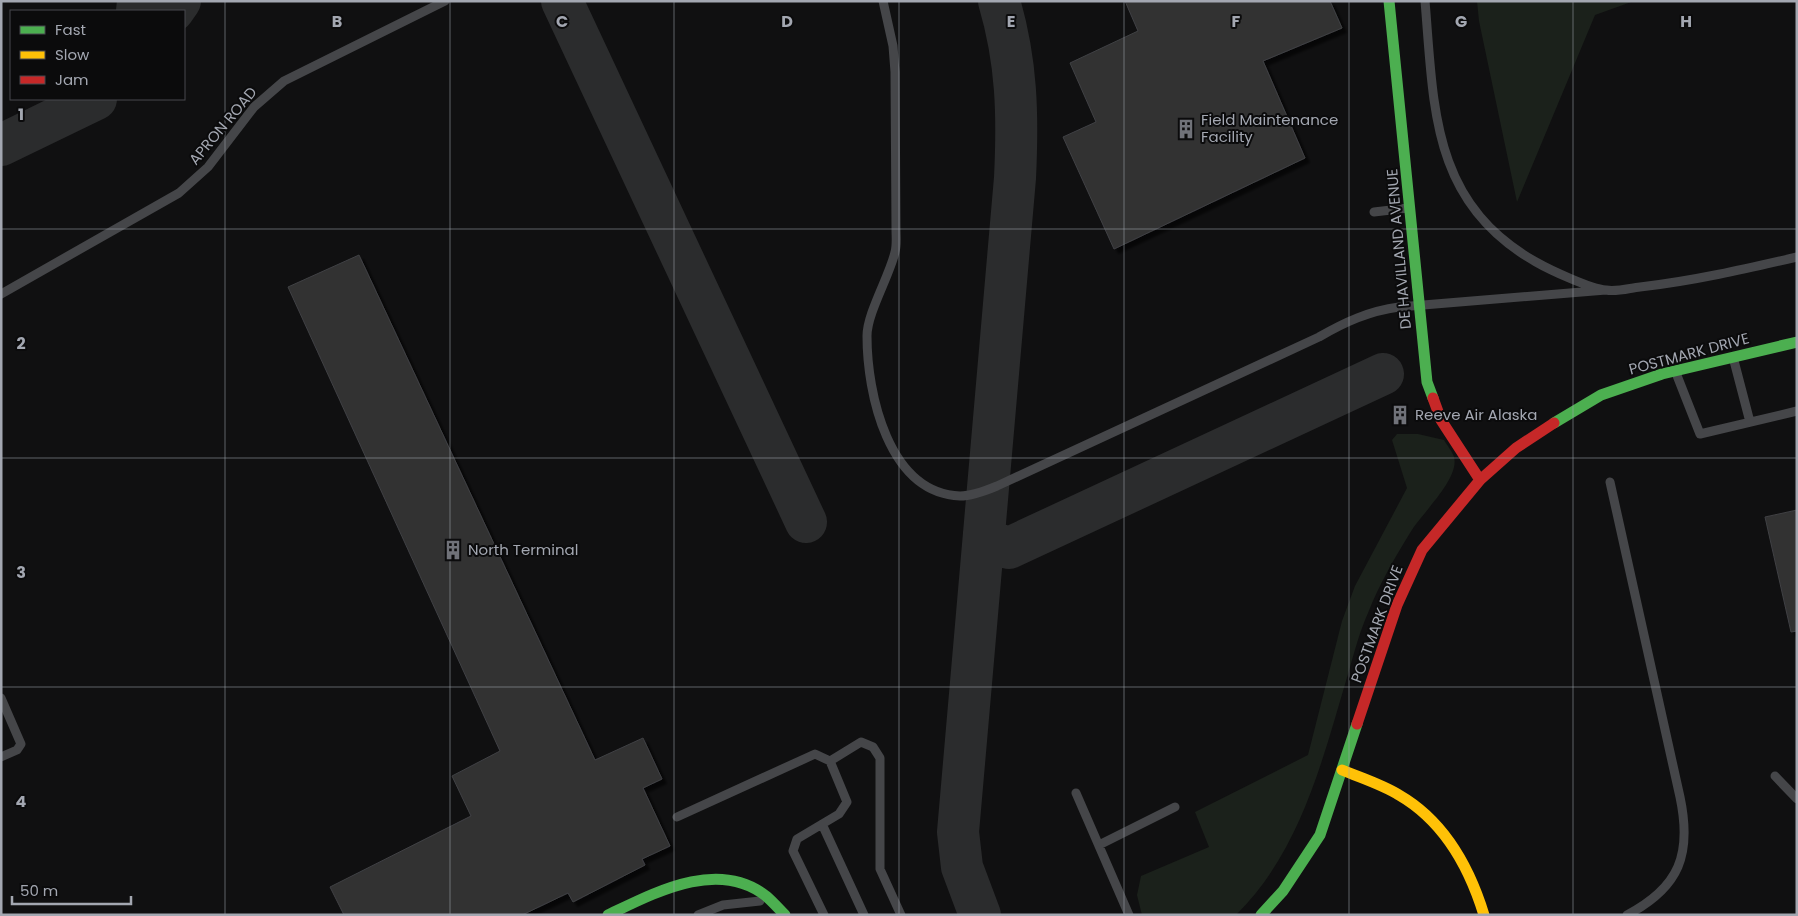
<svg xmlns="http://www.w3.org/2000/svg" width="1798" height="916" font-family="Poppins,sans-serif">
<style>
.green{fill:#1b211b}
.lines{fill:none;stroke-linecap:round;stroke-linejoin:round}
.taxiway{stroke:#2b2c2d;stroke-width:42}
.building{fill:#313133;stroke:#404144;filter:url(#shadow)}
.lane{stroke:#454649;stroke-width:9}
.fast{stroke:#4caf50;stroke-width:11}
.slow{stroke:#ffc107;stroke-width:11}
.jam{stroke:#c62828;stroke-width:11}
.grid{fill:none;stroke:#a3a7b1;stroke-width:1;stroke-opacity:0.55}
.labels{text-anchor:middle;stroke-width:4;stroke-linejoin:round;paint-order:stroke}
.poi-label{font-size:15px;fill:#a3a7b1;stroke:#0b0b0c;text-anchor:start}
.street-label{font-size:15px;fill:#a3a7b1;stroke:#0b0b0c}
.grid-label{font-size:16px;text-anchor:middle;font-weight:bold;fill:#a3a7b1;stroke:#0b0b0c;stroke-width:4;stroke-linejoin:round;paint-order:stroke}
</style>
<defs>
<filter id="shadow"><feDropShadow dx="4.5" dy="4.5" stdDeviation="1" flood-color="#0009"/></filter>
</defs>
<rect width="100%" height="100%" fill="#101011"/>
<path class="green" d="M 1477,1 L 1634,1 L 1595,15 L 1517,202 L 1479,21 Z
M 1397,434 L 1418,434 L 1444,440 C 1447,445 1452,451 1454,457 C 1460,479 1421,514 1410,533 C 1394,559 1379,585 1368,613 C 1359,633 1354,654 1348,674 C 1323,758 1301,851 1236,915 L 1142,915 L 1137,895 L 1141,876 L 1209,847 L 1195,812 L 1308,755 L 1342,621 L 1355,586 L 1407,488 L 1392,440 Z"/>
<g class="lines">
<path class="taxiway" d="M 562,1 L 806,522
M 137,11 L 138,1
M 173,11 L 180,1
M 1,145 L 96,99
M 984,533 L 991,542 L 1009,548 L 1383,374
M 980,915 L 962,867 L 958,832 L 1015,178 C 1018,115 1017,62 999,1"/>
</g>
<path class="building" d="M 1125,1 L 1330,1 L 1342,28 L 1263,61 L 1305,158 L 1114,249 L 1063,137 L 1096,122 L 1070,63 L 1138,31 Z
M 359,255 L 595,760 L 643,738 L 662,779 L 643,788 L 670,846 L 642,859 L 645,865 L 573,902 L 568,893 L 522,915 L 344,915 L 330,887 L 471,816 L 452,776 L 500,751 L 288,287 Z
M 1797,510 L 1797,631 L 1791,632 L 1765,517 Z"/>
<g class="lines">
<path class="lane" d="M 883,1 L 893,46 L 895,72 L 896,229 C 896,237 897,245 895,252 C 890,275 867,313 867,336 C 867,393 888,493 960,496 C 972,496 985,491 997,486 L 1319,337 C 1345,322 1369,311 1399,307 L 1606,290
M 1425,1 C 1434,107 1431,203 1536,262 C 1550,270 1591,289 1606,290 C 1617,292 1630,288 1640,287 C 1693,281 1745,269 1797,257
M 1374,212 L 1408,208
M 1,294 L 179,193 L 208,167 L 254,107 L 284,81 L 445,1
M 1733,357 L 1750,422
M 1676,373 L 1700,434 L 1797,411
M 1610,482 L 1680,797 C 1692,854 1680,887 1627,915
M 1,698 L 21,744 L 17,750 L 1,757
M 1775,776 L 1797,799
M 1076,793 L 1129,915
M 677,817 L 815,754 L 830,761 L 861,742 L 873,747 L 880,758 L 880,869 L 901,915
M 822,824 L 864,915
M 1099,845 L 1175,807
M 698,915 L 723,905 L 760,901
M 824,915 L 793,851 L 797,839 L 839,814 L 847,802 L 830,761"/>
<path class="fast" d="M 1389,1 L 1427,382 L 1433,398
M 1554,423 L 1601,395 L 1662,374 L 1797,342
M 608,915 C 654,893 718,858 766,896 C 773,902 779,909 785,915
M 1261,915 L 1283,891 L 1320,835 L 1357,724"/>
<path class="slow" d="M 1342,770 C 1361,778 1381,784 1399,795 C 1444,821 1469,866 1484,915"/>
<path class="jam" d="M 1433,398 L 1441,420 L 1480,480
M 1357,724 L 1397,605 L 1422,550 L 1480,480 L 1516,448 L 1554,423"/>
</g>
<path class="grid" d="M 225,1 L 225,915M 450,1 L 450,915M 674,1 L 674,915M 899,1 L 899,915M 1124,1 L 1124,915M 1349,1 L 1349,915M 1573,1 L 1573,915M 1,229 L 1797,229M 1,458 L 1797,458M 1,687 L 1797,687"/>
<defs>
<symbol id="building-bare" viewBox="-9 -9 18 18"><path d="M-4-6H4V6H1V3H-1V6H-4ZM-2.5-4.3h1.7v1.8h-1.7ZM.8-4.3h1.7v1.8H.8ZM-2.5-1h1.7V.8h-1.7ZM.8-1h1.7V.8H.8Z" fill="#707279" stroke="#0b0b0c" stroke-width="2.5" paint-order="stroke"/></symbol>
</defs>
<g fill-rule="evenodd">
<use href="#building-bare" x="1172" y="115" width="28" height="28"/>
<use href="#building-bare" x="1386" y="401" width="28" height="28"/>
<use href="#building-bare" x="439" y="536" width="28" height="28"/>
</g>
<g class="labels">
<g class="poi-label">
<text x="1201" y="125">Field Maintenance<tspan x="1201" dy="17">Facility</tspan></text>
<text x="1415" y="420">Reeve Air Alaska</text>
<text x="468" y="555">North Terminal</text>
</g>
<g class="street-label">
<text transform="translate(223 126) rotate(-50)" y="5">APRON ROAD</text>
<text transform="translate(1399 249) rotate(-95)" y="5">DE HAVILLAND AVENUE</text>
<text transform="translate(1689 354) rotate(-15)" y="5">POSTMARK DRIVE</text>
<text transform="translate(1377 624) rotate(-70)" y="5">POSTMARK DRIVE</text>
</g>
</g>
<g class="grid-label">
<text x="337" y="27">B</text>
<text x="562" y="27">C</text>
<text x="787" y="27">D</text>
<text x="1011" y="27">E</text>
<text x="1236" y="27">F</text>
<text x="1461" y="27">G</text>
<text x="1686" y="27">H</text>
<text x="21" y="120">1</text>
<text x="21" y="349">2</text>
<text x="21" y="578">3</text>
<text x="21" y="807">4</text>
</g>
<rect width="1798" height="916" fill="none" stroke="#a3a7b1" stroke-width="5"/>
<rect x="10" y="10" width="175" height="90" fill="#0b0b0c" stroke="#48494e"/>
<rect x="20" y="26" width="25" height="8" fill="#4caf50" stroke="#48494e"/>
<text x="55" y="35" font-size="15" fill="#a3a7b1">Fast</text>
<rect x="20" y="51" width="25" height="8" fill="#ffc107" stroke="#48494e"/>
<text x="55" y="60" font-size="15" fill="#a3a7b1">Slow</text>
<rect x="20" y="76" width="25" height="8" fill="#c62828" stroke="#48494e"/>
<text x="55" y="85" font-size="15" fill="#a3a7b1">Jam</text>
<path d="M12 896v8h119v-8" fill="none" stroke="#a3a7b1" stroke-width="2.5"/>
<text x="20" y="896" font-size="15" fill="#a3a7b1" stroke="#0b0b0c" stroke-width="4" paint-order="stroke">50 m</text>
</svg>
